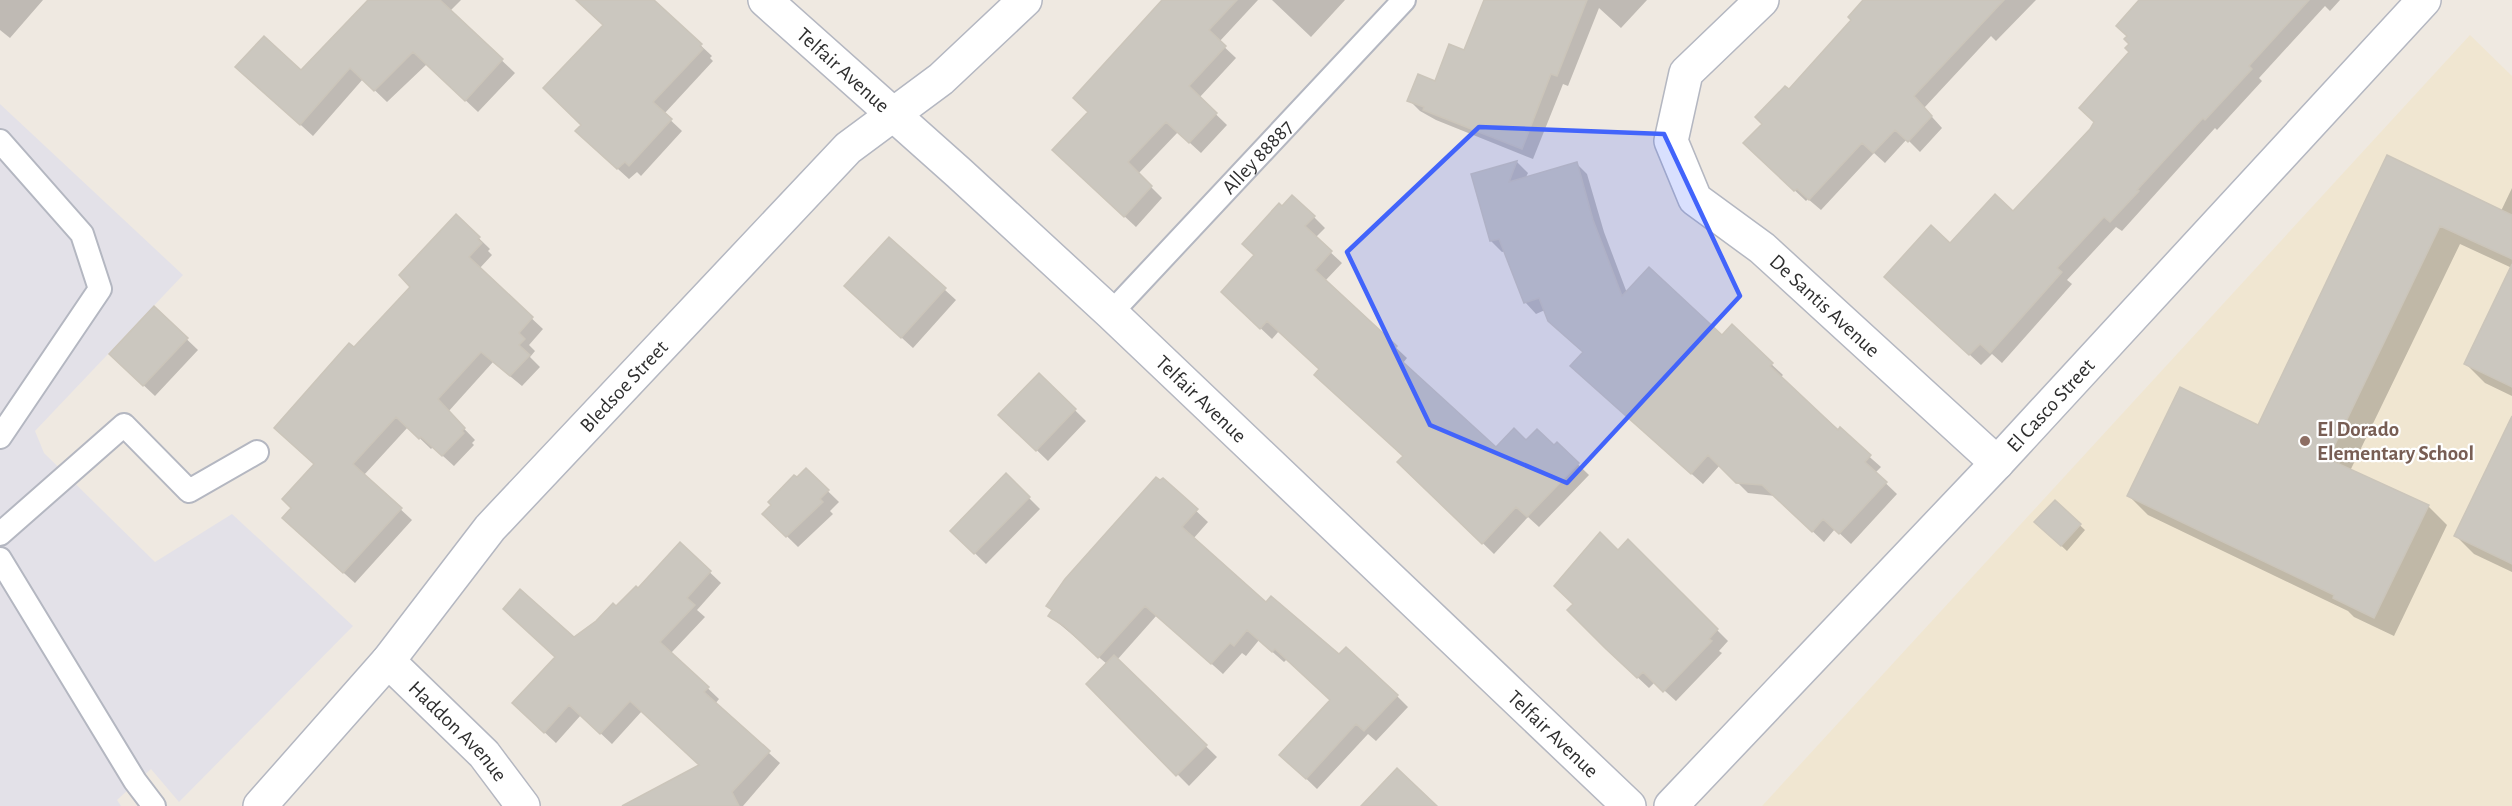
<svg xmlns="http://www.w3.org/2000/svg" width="2512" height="806" font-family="'Alegreya Sans',sans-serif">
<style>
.industrial{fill:#e3e1e8}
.education{fill:#f0e6d1}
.shadow{fill:#0003}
.building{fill:#cbc7bf;stroke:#cbc5ba;stroke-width:1.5}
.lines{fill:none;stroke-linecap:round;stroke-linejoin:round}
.service-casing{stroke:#b4b7c1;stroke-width:26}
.minor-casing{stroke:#b4b7c1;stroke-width:36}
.tertiary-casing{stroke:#b4b7c1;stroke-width:36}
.service{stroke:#fff;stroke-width:22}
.minor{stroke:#fff;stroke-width:33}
.tertiary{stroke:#fff;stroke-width:33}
.marked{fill:#4264fb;fill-opacity:0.2;stroke:#4264fb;stroke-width:4.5;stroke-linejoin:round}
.education-dot{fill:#8d6e63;stroke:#fff;stroke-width:2}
.labels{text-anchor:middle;stroke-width:4.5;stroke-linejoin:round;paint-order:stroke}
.street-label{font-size:21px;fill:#2e2e2e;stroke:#fff}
.education-label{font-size:21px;font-weight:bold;fill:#785e54;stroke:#fff;text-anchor:start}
</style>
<rect width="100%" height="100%" fill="#efe9e1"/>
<path class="industrial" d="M 0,104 L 183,275 L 35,431 L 44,453 L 155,562 L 232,514 L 353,626 L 179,802 L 151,769 L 117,800 L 121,806 L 0,806 Z"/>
<path class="education" d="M 2470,35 L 2512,76 L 2512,806 L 1762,806 Z"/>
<path class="shadow" d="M 0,0 L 43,0 L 10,38 L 0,30 Z
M 392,0 L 461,0 L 450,11 L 515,73 L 478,112 L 427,64 L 387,102 L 363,79 L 313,136 L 250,79 L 301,72 Z
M 578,0 L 652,0 L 712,56 L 710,58 L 713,61 L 664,114 L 682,131 L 641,176 L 637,172 L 629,179 L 588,142 L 583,125 L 605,25 Z
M 1167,0 L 1258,0 L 1219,42 L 1236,58 L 1199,98 L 1227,125 L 1201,153 L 1178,132 L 1138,174 L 1162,198 L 1136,227 L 1065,161 L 1089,112 Z
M 1272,0 L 1345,0 L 1311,37 Z
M 1485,0 L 1647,0 L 1621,28 L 1599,8 L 1568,86 L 1563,84 L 1533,159 L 1436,120 L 1420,111 L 1409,100 L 1436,83 L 1465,52 Z
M 1866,0 L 2036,0 L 1996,41 L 1991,36 L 1924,108 L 1942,128 L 1920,152 L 1907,139 L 1885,163 L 1874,153 L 1821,210 L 1808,199 L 1806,201 L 1756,154 L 1764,123 L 1789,92 L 1853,20 Z
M 2168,0 L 2340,0 L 2330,11 L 2325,6 L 2259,78 L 2262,81 L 2217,130 L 2215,128 L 2122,231 L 2116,227 L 2067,280 L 2072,284 L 2002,363 L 1992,354 L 1981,365 L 1897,288 L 1950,245 L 2013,213 L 2091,130 L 2131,52 Z
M 2388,157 L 2501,211 L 2512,188 L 2512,396 L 2485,383 L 2466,364 L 2512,268 L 2460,244 L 2350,471 L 2428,506 L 2447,525 L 2394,636 L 2354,617 L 2348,611 L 2148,515 L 2129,496 L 2258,427 Z
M 1517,162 L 1528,173 L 1525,179 L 1576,163 L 1587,174 L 1604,232 L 1627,293 L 1722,337 L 1732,327 L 1783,375 L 1780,378 L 1881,467 L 1875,473 L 1897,494 L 1851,544 L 1835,529 L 1824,542 L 1775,496 L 1748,493 L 1720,465 L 1703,484 L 1583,377 L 1584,352 L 1545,310 L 1536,314 L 1525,302 L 1506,251 L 1502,252 L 1491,241 L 1473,175 Z
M 456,216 L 490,249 L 488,251 L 492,255 L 479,269 L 543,329 L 529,345 L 535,351 L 530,357 L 540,367 L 522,386 L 493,362 L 448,412 L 475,440 L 472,443 L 474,445 L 454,466 L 433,447 L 431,449 L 408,427 L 364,475 L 412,520 L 355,583 L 295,529 L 293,508 L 315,465 L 354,349 L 412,287 Z
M 1314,217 L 1325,228 L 1315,238 L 1342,263 L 1325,281 L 1407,358 L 1403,363 L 1496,450 L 1526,442 L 1554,447 L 1557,444 L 1589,475 L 1539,527 L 1528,517 L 1494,554 L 1399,462 L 1404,456 L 1321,370 L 1279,331 L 1272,339 L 1234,303 L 1256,256 Z
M 889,239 L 956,300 L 913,348 L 857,297 Z
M 154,308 L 198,350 L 155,396 L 122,365 Z
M 1039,375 L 1086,421 L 1048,461 L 1000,415 Z
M 2512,433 L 2512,572 L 2474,554 L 2456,536 Z
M 806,470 L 839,502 L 830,511 L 833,514 L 798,547 L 764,514 Z
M 1006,475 L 1040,509 L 986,564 L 952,531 Z
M 1163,480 L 1208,522 L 1193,539 L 1266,604 L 1397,696 L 1408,707 L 1376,741 L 1368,734 L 1317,789 L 1293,766 L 1332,701 L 1287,659 L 1284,662 L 1259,640 L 1246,656 L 1242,653 L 1223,674 L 1157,615 L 1117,660 L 1217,757 L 1189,786 L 1088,684 L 1107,664 L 1050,616 Z
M 2055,502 L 2085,530 L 2067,551 L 2036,522 Z
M 1628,541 L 1728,641 L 1719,651 L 1722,653 L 1676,701 L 1655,682 L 1649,688 L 1619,660 L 1618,552 Z
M 680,544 L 721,583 L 697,610 L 705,617 L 671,653 L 719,699 L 715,704 L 780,763 L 743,806 L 641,806 L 701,766 L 642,711 L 612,744 L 581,715 L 556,743 L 525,714 L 574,639 L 638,590 Z"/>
<path class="building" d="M 368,0 L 440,0 L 503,59 L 465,101 L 413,52 L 374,91 L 350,68 L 300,125 L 235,67 L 264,36 L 301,70 Z
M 576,0 L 654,0 L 702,44 L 700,46 L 703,49 L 653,102 L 672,119 L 629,166 L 625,162 L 617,169 L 575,131 L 581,125 L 543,88 L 603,25 Z
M 1162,0 L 1237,0 L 1209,30 L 1226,46 L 1189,86 L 1217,113 L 1189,143 L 1166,122 L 1128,162 L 1152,186 L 1124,217 L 1052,150 L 1088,112 L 1073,98 Z
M 1484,0 L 1587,0 L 1557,76 L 1551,74 L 1522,149 L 1423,110 L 1424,107 L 1407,101 L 1418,74 L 1435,81 L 1449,44 L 1464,50 Z
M 1863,0 L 2004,0 L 1914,96 L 1932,116 L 1908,142 L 1895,130 L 1873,153 L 1862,143 L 1809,200 L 1797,189 L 1794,191 L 1743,143 L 1762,124 L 1755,117 L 1785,86 L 1789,89 L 1851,20 L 1848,17 Z
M 2139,0 L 2309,0 L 2249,66 L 2252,69 L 2205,120 L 2203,118 L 2137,190 L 2139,191 L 2110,222 L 2104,217 L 2057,268 L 2062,272 L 1990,353 L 1980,344 L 1969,355 L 1884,277 L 1931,225 L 1950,243 L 1995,194 L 2013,211 L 2090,129 L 2094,122 L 2079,108 L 2129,52 L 2125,48 L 2129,44 L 2124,39 L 2127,36 L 2116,26 Z
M 2387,155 L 2512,215 L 2512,259 L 2440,226 L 2328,459 L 2429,505 L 2374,618 L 2333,598 L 2334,595 L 2127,496 L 2180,387 L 2258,425 Z
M 1517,161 L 1509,182 L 1577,162 L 1593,220 L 1622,296 L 1649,267 L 1722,335 L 1732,324 L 1773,363 L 1770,366 L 1838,430 L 1840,427 L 1871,455 L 1865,462 L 1887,482 L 1839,534 L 1823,519 L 1812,532 L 1762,485 L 1736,483 L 1708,455 L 1691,474 L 1570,366 L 1583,352 L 1548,321 L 1539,298 L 1524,303 L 1499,239 L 1490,241 L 1471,174 Z
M 1292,195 L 1315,216 L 1305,226 L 1332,251 L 1315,270 L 1397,346 L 1392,352 L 1496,447 L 1514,428 L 1526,440 L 1537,429 L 1554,445 L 1557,442 L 1579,463 L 1527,517 L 1516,507 L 1482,544 L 1397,462 L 1403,456 L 1314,375 L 1319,369 L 1267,321 L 1260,329 L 1221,292 L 1254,255 L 1242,244 L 1279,203 L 1282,206 Z
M 456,214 L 480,237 L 478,239 L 482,243 L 469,257 L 533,317 L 519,333 L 525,339 L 519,345 L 530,355 L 510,376 L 481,352 L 438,399 L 465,428 L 462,431 L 464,433 L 442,456 L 421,437 L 419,439 L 396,417 L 353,464 L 402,508 L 343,573 L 282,518 L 291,508 L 282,499 L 314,464 L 274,428 L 349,343 L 354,347 L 410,287 L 399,275 Z
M 889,237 L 946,288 L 901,338 L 844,286 Z
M 2512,264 L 2512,387 L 2464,364 Z
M 154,306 L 188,338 L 143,386 L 109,354 Z
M 1039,373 L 1076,409 L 1036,451 L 998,415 Z
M 2512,416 L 2512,564 L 2454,536 Z
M 806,468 L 829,490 L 820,499 L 823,502 L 786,537 L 762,514 L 771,505 L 768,502 L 794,475 L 797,477 Z
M 1006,473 L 1030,497 L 974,554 L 950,531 Z
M 1156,477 L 1160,480 L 1163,478 L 1198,509 L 1182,527 L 1266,602 L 1271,596 L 1339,654 L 1346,647 L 1398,695 L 1364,731 L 1356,724 L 1306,779 L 1279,755 L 1330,700 L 1275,649 L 1272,652 L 1247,630 L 1234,646 L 1230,643 L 1211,664 L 1145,606 L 1098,658 L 1064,626 L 1048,616 L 1052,610 L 1046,606 L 1065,579 Z
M 2055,500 L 2081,524 L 2061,546 L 2034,522 Z
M 1600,532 L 1618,550 L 1628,539 L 1718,629 L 1709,639 L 1712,641 L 1663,692 L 1643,672 L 1637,678 L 1606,649 L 1567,610 L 1573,604 L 1554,586 Z
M 680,542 L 711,571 L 687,598 L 695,605 L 660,642 L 709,687 L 704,692 L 770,751 L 732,792 L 739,806 L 622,806 L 699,765 L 630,701 L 600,734 L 569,705 L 544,733 L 512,703 L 555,657 L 503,609 L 520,589 L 574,637 L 596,621 L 613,603 L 616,606 L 636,586 L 638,588 Z
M 1114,655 L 1207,745 L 1176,776 L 1086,684 Z
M 1397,768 L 1437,806 L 1361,806 Z"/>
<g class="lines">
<defs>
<g id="service">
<path d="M 0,141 L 82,234 L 100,289 L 0,437"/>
<path id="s1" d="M 1111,313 L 1404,0"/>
<path d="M 0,534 L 124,425 L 189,491 L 257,452"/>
<path d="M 0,559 L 135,781 L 154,806"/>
</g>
<g id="minor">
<path id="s2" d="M 765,0 L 959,173 L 1111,313 L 1629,806"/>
<path id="s3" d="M 1762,0 L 1686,73 L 1671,141 L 1695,199 L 1762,248 L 1997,463"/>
<path id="s4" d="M 388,661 L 484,754 L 523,806"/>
<path id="s5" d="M 1671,806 L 1997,463 L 2424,0"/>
</g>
<g id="tertiary">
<path id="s6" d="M 260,806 L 388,661 L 490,528 L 848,148 L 941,79 L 1025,0"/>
</g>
</defs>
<use href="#service" class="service-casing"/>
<use href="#minor" class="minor-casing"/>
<use href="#tertiary" class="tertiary-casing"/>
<use href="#service" class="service"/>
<use href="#minor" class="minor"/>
<use href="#tertiary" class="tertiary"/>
</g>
<path class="marked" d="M 1479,127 L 1664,134 L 1740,296 L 1567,483 L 1430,425 L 1347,252 Z"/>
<circle class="education-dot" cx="2305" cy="441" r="6"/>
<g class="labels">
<g class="street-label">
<text dy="7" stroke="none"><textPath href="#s2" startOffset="105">Telfair Avenue</textPath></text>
<text dy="7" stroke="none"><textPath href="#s1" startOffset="214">Alley 88887</textPath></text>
<text dy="7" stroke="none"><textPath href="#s3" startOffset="406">De Santis Avenue</textPath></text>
<text dy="7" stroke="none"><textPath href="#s6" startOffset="556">Bledsoe Street</textPath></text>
<text dy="7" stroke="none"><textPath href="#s2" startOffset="591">Telfair Avenue</textPath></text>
<text dy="7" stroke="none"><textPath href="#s5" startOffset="552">El Casco Street</textPath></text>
<text dy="7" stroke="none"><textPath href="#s4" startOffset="99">Haddon Avenue</textPath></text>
<text dy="7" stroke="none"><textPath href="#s2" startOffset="1077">Telfair Avenue</textPath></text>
</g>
<g class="education-label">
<text x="2317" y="436">El Dorado<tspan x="2317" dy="24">Elementary School</tspan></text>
</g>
</g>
</svg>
